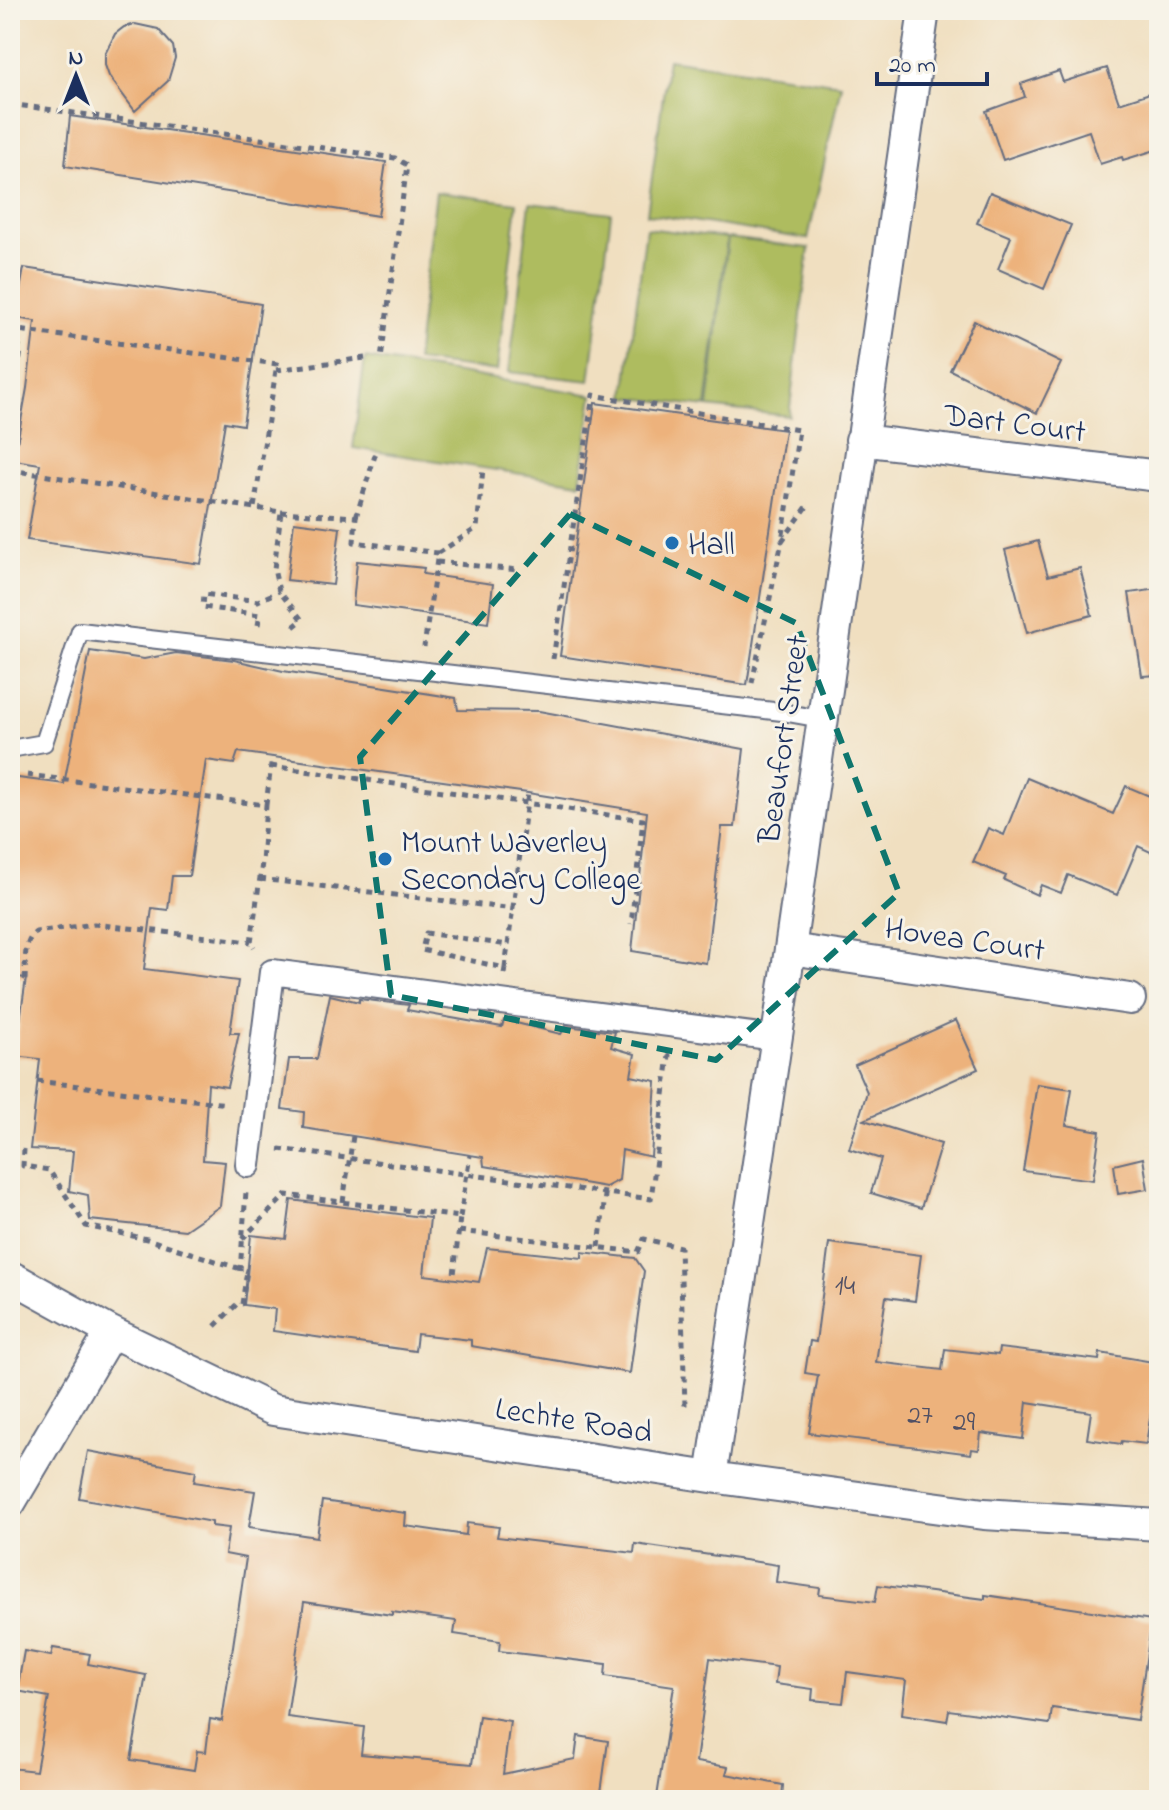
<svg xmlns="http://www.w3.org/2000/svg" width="1169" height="1810" font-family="'Indie Flower',sans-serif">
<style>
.green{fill:#aebc5f;stroke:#64765e;stroke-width:2}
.building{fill:#edb27b}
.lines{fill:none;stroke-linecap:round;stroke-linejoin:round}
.service-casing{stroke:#666d80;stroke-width:20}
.pedestrian-casing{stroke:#666d80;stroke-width:28}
.minor-casing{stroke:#666d80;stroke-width:34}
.path{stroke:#666d80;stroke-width:5;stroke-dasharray:6 6;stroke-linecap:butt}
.service{stroke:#fff;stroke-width:16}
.pedestrian{stroke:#fff;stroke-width:24}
.minor{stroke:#fff;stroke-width:30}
.path-bridge{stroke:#666d80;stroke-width:5;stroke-dasharray:6 6;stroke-linecap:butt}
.marked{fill:none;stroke:#0f766e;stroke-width:6;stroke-dasharray:16 10;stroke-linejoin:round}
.poi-dot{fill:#1f6fb2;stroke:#f7f3e8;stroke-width:3}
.labels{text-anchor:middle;stroke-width:6;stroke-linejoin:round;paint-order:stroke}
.number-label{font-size:28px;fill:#505065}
.street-label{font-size:32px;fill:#1b2f5e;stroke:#f7f3e8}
.poi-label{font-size:32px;fill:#1b2f5e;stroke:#f7f3e8;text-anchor:start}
</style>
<rect width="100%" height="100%" fill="#f7f3e8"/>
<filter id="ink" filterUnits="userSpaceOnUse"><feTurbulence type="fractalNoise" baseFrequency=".0125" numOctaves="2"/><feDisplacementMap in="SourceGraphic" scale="16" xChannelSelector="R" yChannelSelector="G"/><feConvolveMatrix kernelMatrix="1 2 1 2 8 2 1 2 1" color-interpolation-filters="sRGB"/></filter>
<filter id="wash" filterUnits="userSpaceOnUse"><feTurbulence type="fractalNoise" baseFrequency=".006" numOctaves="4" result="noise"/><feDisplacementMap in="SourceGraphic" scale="32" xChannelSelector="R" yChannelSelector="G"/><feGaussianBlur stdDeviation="1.8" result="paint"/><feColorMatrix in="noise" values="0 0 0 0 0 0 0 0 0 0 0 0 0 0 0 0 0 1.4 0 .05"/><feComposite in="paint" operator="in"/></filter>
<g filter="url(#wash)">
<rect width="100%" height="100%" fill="#f0dfc0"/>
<path class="green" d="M 668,59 L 841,84 L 808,239 L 647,214 Z
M 436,192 L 517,203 L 497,371 L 416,361 Z
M 530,203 L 611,213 L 590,381 L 509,372 Z
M 646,228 L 727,238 L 706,407 L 625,397 Z
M 728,238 L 809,248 L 789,416 L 708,407 Z
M 365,358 L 593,395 L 580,483 L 353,448 Z"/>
<g id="blocks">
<path class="building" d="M 135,24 L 158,29 L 173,46 L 175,58 L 168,81 L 135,111 L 109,76 L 105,65 L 105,54 L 115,34 L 124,27 Z
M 1107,68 L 1119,103 L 1153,92 L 1159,112 L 1159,149 L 1123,160 L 1122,157 L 1100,164 L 1089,131 L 1003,160 L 986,111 L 1025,97 L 1021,84 L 1059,71 L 1063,82 Z
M 70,116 L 386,162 L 378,216 L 65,166 Z
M 990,192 L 1071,225 L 1044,289 L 998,269 L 1011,237 L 977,223 Z
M 24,268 L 261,304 L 243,425 L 225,422 L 201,564 L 27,540 L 40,464 L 14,460 L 27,388 L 35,321 L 15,318 Z
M 974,321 L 1061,363 L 1037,413 L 950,370 Z
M 595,403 L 785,430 L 747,685 L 560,656 Z
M 294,522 L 340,528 L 333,585 L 287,580 Z
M 1038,541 L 1048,576 L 1080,568 L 1092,615 L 1027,633 L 1005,550 Z
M 357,561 L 424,568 L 423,574 L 493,584 L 488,623 L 353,605 Z
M 1159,589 L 1159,675 L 1142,676 L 1129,593 Z
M 90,651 L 144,659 L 176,653 L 234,660 L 283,671 L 456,698 L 458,710 L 539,711 L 744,749 L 735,827 L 722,827 L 706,963 L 632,951 L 647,812 L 528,793 L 238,752 L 234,764 L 206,760 L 189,876 L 172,876 L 168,910 L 152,908 L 144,969 L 238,981 L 230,1033 L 239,1033 L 227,1087 L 208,1084 L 203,1160 L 225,1162 L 220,1206 L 185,1230 L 90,1220 L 88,1195 L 69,1191 L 73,1151 L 30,1149 L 40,1059 L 15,1056 L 26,978 L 10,976 L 10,777 L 64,784 Z
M 1027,778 L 1113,814 L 1126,786 L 1159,800 L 1159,856 L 1138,846 L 1117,895 L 1068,875 L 1061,893 L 1041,885 L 1037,895 L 1004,880 L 1006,876 L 973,862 L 988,828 L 1004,835 Z
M 330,995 L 359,1002 L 359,999 L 409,1005 L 407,1010 L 502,1027 L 504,1020 L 561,1034 L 566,1026 L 615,1032 L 611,1047 L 635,1054 L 631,1076 L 656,1081 L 651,1157 L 622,1150 L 619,1180 L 606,1187 L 484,1166 L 483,1157 L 303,1128 L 304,1112 L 282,1109 L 289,1059 L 317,1059 Z
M 956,1020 L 978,1069 L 864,1120 L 941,1144 L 921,1208 L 871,1193 L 881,1159 L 849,1149 L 867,1092 L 855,1065 Z
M 1037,1084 L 1072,1089 L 1066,1125 L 1100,1131 L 1093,1180 L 1023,1171 Z
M 1143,1158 L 1148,1189 L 1118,1194 L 1114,1165 Z
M 291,1200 L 430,1218 L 424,1275 L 479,1282 L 487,1248 L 582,1258 L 582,1252 L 635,1258 L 644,1271 L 630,1373 L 471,1346 L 471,1340 L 417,1334 L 415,1351 L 273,1331 L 275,1309 L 244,1305 L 251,1235 L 286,1239 Z
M 829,1243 L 921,1255 L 915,1301 L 886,1297 L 876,1362 L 942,1370 L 945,1349 L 998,1355 L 999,1348 L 1099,1360 L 1100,1353 L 1159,1363 L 1159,1414 L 1151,1412 L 1146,1444 L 1122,1441 L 1121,1444 L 1087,1439 L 1091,1412 L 1027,1402 L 1023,1439 L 981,1433 L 979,1450 L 972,1449 L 971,1454 L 809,1433 L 818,1375 L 805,1373 L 810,1341 L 816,1342 Z
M 88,1451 L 196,1471 L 194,1482 L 255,1491 L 249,1527 L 317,1537 L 322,1501 L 406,1513 L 405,1526 L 466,1535 L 467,1523 L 499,1527 L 497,1537 L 634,1553 L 635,1544 L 778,1565 L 776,1582 L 820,1588 L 819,1595 L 875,1602 L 878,1585 L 985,1599 L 985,1595 L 1152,1620 L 1137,1720 L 1052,1708 L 1050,1724 L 949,1710 L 947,1721 L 902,1714 L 906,1680 L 847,1672 L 843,1703 L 812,1700 L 813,1689 L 775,1684 L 777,1667 L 710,1658 L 696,1762 L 728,1767 L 726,1774 L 783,1785 L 782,1800 L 679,1800 L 657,1797 L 674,1686 L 605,1676 L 606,1664 L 499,1651 L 500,1641 L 454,1634 L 456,1621 L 392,1612 L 392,1615 L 304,1602 L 287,1717 L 364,1727 L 361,1754 L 472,1764 L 479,1716 L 510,1721 L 503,1774 L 575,1759 L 578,1736 L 608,1741 L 600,1800 L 262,1800 L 225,1795 L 224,1800 L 10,1800 L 10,1768 L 36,1771 L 49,1697 L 17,1691 L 24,1651 L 51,1656 L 53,1648 L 90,1654 L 88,1664 L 146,1675 L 131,1760 L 194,1770 L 197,1751 L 206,1752 L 210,1719 L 222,1721 L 246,1558 L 225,1554 L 229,1528 L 212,1526 L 212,1522 L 79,1498 Z"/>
</g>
</g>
<g filter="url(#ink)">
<use href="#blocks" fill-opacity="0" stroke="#666d80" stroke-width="2"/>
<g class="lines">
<defs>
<path id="service" d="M 10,749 L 44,743 L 80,631 L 782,712 L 821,719"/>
<path id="pedestrian" d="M 248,1165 L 272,972 L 775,1038"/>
<path id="minor" d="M 861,440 L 1159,476
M 790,949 L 1130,999
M 10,1276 L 111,1332 L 273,1410 L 711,1477 L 984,1514 L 1159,1525
M 711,1477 L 790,949 L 924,10
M 10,1503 L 111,1332"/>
</defs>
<use href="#service" class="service-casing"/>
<use href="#pedestrian" class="pedestrian-casing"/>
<use href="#minor" class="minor-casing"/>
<path class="path" d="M 10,104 L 395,158 L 407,165 L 381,359
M 10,261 L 15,269 L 10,309
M 10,329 L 277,364 L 254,508
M 10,333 L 21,350 L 10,422
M 276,370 L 365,358
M 10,470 L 281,512 L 274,569 L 279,591 L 302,620 L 292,628
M 281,512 L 356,517 L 354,542 L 438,553 L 424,647
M 356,517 L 376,452
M 438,553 L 477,528 L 483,469
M 437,562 L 518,570
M 258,625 L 260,615 L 203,607 L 204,594 L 258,601 L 279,591
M 553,659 L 593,395 L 799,430 L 782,541 L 809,504
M 752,683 L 782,541
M 271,766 L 643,820 L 631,924
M 27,775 L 266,805 L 262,863 L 251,942 L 254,947
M 266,805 L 272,757
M 260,879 L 514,909
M 505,968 L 508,945
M 504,974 L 505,968 L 422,950 L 426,933 L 508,945 L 528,793
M 25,980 C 26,963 22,943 36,932 L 94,924 L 251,942
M 37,1081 L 227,1104
M 24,1149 L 23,1166 L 49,1170 L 86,1226 L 147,1239 L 247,1271
M 279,1149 L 651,1199 L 669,1055 L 666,1055
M 459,1231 L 638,1252 L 644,1239 L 680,1247 L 685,1406
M 242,1239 L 286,1195 L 460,1217 L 454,1275
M 240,1271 L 246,1192
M 215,1326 L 237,1304 L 242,1304 L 247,1271"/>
<use href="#service" class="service"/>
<use href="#pedestrian" class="pedestrian"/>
<use href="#minor" class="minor"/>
<path class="path-bridge" d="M 343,1202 L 353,1136
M 460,1217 L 470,1155
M 599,1247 L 606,1187"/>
</g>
</g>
<path class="marked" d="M 570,514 L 796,623 L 899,893 L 716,1060 L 391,995 L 360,757 Z"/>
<g class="poi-dot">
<circle cx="672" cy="543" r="8"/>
<circle cx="385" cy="859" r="8"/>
</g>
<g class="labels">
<g class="number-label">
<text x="845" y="1294">14</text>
<text x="920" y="1423">27</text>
<text x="964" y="1430">29</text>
</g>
<g class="street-label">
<text transform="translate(1015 422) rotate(7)" y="11">Dart Court</text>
<text transform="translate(782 739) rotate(-82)" y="11">Beaufort Street</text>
<text transform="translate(965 938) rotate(8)" y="11">Hovea Court</text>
<text transform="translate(574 1419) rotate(9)" y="11">Lechte Road</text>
</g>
<g class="poi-label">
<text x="688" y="554">Hall</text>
<text x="401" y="852">Mount Waverley<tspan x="401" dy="37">Secondary College</tspan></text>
</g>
</g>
<rect width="1169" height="1810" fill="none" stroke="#f7f3e8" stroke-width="40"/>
<g transform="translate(76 76)" stroke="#f7f3e8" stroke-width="6" paint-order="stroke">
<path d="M0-6L14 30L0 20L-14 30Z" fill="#1b2f5e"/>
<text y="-12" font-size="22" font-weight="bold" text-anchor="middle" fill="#1b2f5e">N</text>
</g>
<path d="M877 72v12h110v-12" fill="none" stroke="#1b2f5e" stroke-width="4"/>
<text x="889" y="72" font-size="24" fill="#1b2f5e" stroke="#f7f3e8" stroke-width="6" paint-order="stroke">20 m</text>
</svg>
